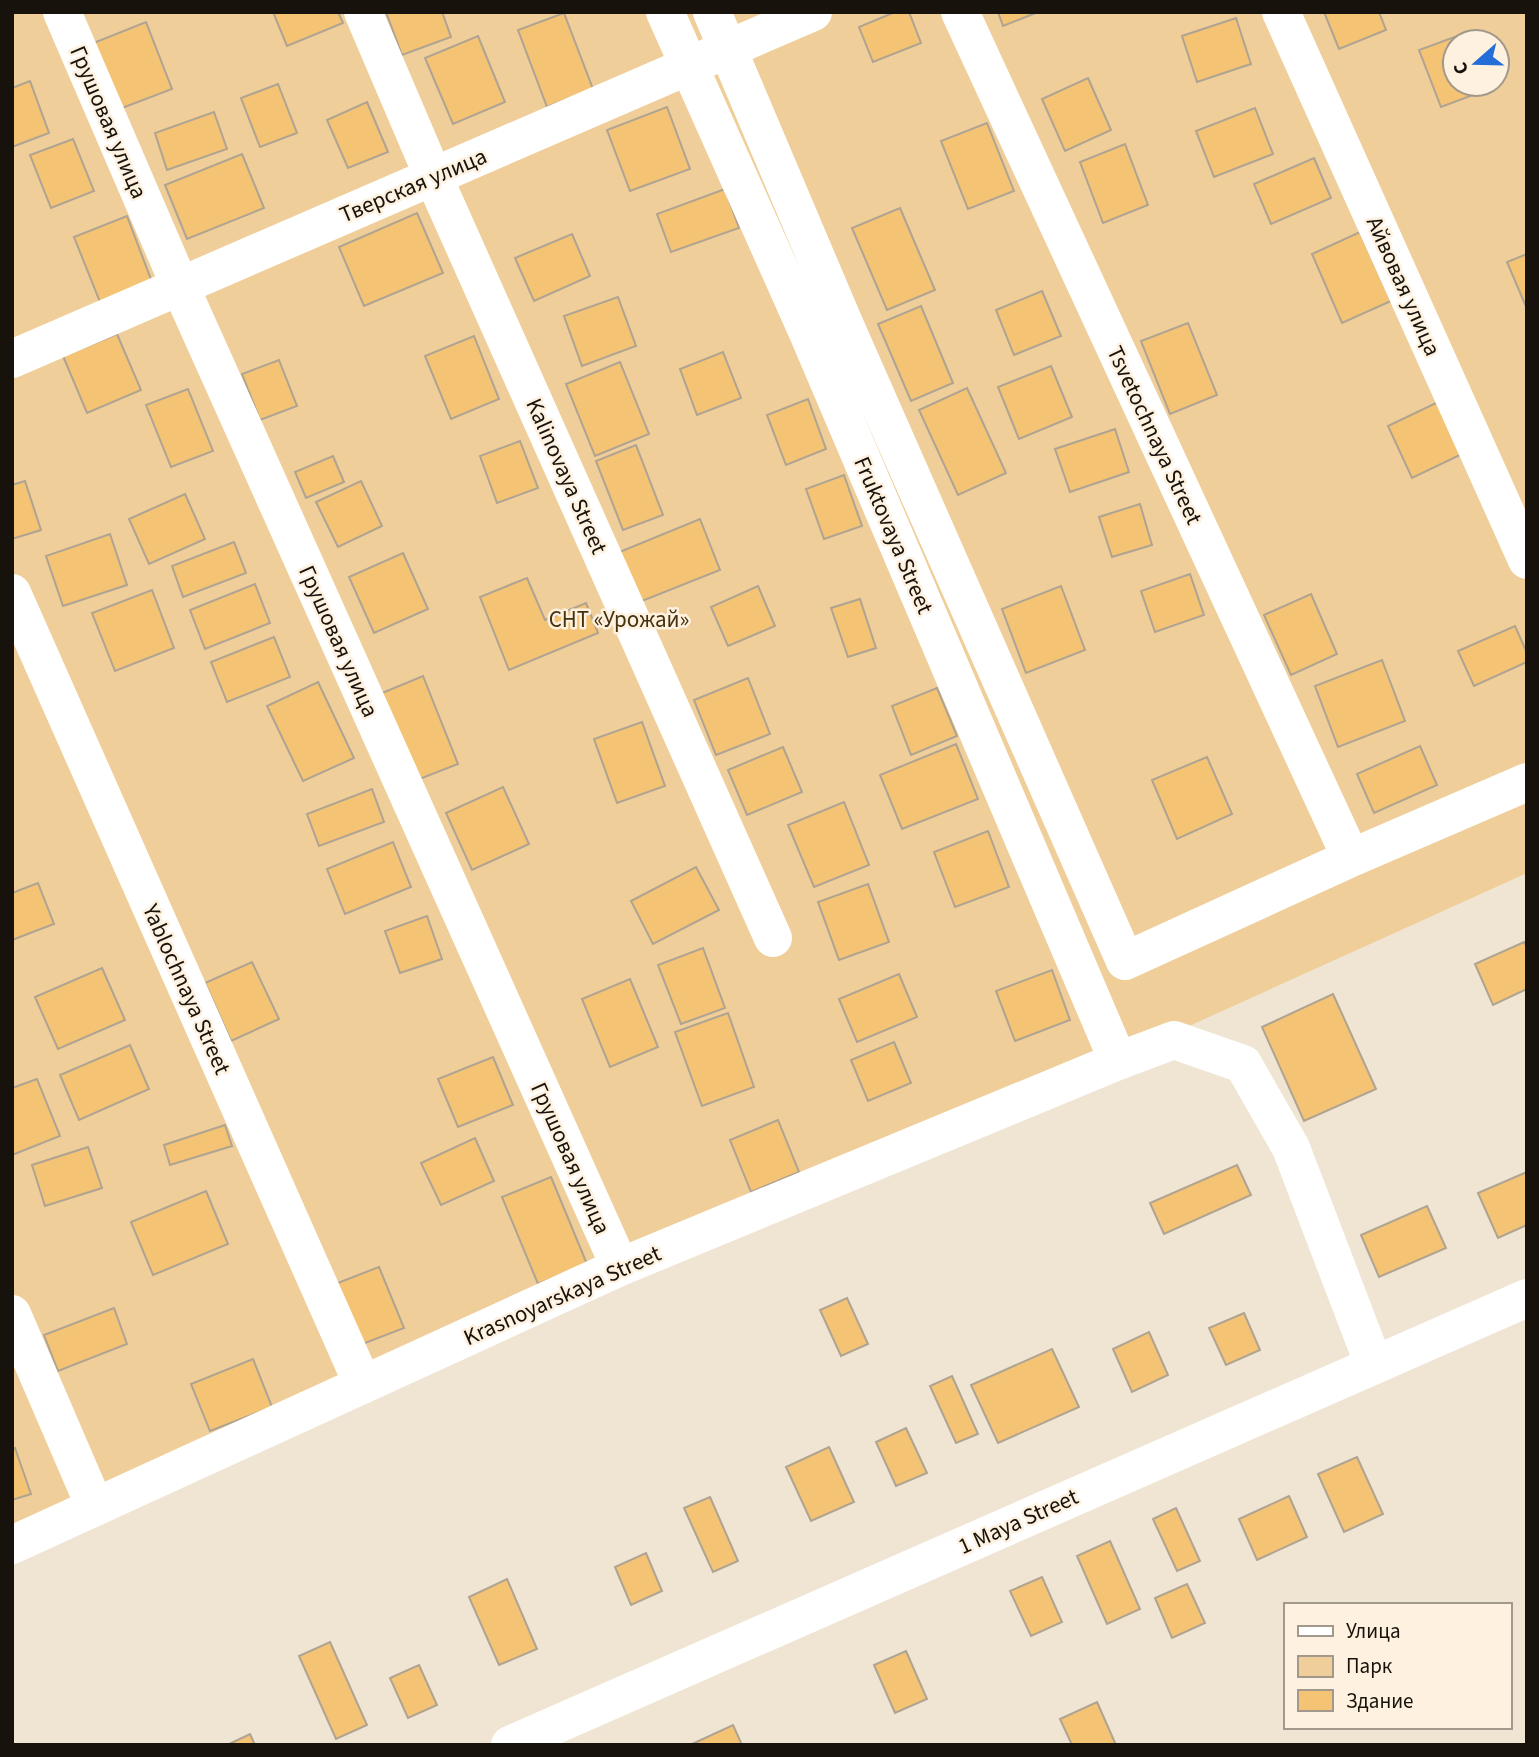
<svg xmlns="http://www.w3.org/2000/svg" width="1539" height="1757" font-family="'Source Sans 3',sans-serif">
<style>
.green{fill:#efce99;fill-rule:evenodd}
.building{fill:#f4c374;stroke:#afa392;stroke-width:2}
.lines{fill:none;stroke-linecap:round;stroke-linejoin:round}
.minor{stroke:#fff;stroke-width:38}
.labels{text-anchor:middle;stroke-width:5;stroke-linejoin:round;paint-order:stroke}
.street-label{font-size:23px;fill:#17130c;stroke:#fef1df}
.park-label{font-size:23px;fill:#45320f;stroke:#fef1df}
</style>
<rect width="100%" height="100%" fill="#f0e4d2"/>
<path class="green" d="M 12,12 L 1527,12 L 1527,873 L 12,1559 ZM 1455,42 L 1497,42 L 1497,84 L 1455,84 Z"/>
<path class="building" d="M 273,12 L 338,12 L 343,23 L 287,46 Z
M 386,12 L 442,12 L 451,37 L 402,55 Z
M 895,12 L 909,12 L 921,43 L 873,62 L 859,27 Z
M 998,12 L 1038,12 L 1003,26 Z
M 1324,12 L 1379,12 L 1386,30 L 1339,49 Z
M 564,13 L 593,89 L 547,107 L 518,30 Z
M 1236,18 L 1251,64 L 1197,82 L 1182,36 Z
M 146,22 L 172,89 L 117,110 L 91,44 Z
M 1460,35 L 1463,42 L 1455,42 L 1455,84 L 1478,84 L 1481,92 L 1441,107 L 1419,50 Z
M 478,36 L 505,102 L 453,124 L 425,58 Z
M 1088,78 L 1111,130 L 1065,151 L 1042,99 Z
M 30,81 L 49,133 L 12,147 L 12,88 Z
M 278,84 L 297,133 L 260,147 L 241,98 Z
M 367,102 L 388,152 L 348,168 L 327,120 Z
M 667,107 L 690,169 L 630,191 L 607,130 Z
M 1255,108 L 1273,154 L 1214,177 L 1196,131 Z
M 214,112 L 227,149 L 167,170 L 155,133 Z
M 987,123 L 1014,191 L 968,209 L 941,141 Z
M 73,139 L 94,191 L 51,208 L 30,155 Z
M 1125,144 L 1148,205 L 1103,223 L 1080,162 Z
M 242,154 L 264,208 L 187,239 L 165,185 Z
M 1314,158 L 1331,198 L 1271,224 L 1254,184 Z
M 725,189 L 739,228 L 671,252 L 657,214 Z
M 900,208 L 935,290 L 887,310 L 852,228 Z
M 417,213 L 443,273 L 364,306 L 339,247 Z
M 127,216 L 152,282 L 100,302 L 74,237 Z
M 1360,232 L 1391,301 L 1342,323 L 1312,254 Z
M 572,234 L 590,276 L 534,301 L 515,258 Z
M 1527,254 L 1527,309 L 1507,262 Z
M 1042,291 L 1061,336 L 1014,355 L 996,310 Z
M 618,297 L 636,346 L 582,366 L 564,316 Z
M 921,306 L 953,383 L 911,401 L 878,324 Z
M 1188,323 L 1217,395 L 1170,414 L 1141,341 Z
M 117,334 L 141,390 L 87,413 L 63,356 Z
M 474,336 L 499,399 L 451,419 L 425,356 Z
M 723,352 L 741,398 L 697,415 L 680,369 Z
M 279,360 L 297,406 L 260,420 L 242,374 Z
M 620,362 L 649,434 L 595,456 L 566,384 Z
M 1051,366 L 1072,417 L 1019,439 L 998,387 Z
M 967,388 L 1006,473 L 958,495 L 919,410 Z
M 188,389 L 213,451 L 171,467 L 146,405 Z
M 808,399 L 826,449 L 786,465 L 767,415 Z
M 1438,402 L 1462,454 L 1412,478 L 1388,426 Z
M 1115,429 L 1129,472 L 1070,492 L 1055,449 Z
M 520,441 L 538,488 L 497,503 L 480,456 Z
M 636,445 L 663,515 L 623,530 L 596,461 Z
M 333,456 L 344,482 L 306,498 L 295,472 Z
M 844,475 L 862,526 L 824,539 L 806,489 Z
M 25,481 L 41,530 L 12,539 L 12,485 Z
M 361,481 L 382,526 L 338,547 L 316,502 Z
M 185,494 L 205,539 L 149,564 L 129,519 Z
M 1140,504 L 1152,545 L 1112,557 L 1099,517 Z
M 700,519 L 720,570 L 637,603 L 617,553 Z
M 110,534 L 127,585 L 63,606 L 46,556 Z
M 234,542 L 246,573 L 183,597 L 172,566 Z
M 403,553 L 428,609 L 374,633 L 349,577 Z
M 1190,574 L 1204,615 L 1155,632 L 1141,591 Z
M 527,578 L 545,620 L 586,603 L 598,633 L 509,670 L 480,597 Z
M 255,584 L 270,623 L 205,649 L 190,610 Z
M 758,586 L 775,626 L 728,646 L 711,607 Z
M 1061,586 L 1085,650 L 1026,673 L 1002,609 Z
M 152,590 L 174,648 L 115,671 L 92,613 Z
M 1311,594 L 1337,654 L 1291,675 L 1264,615 Z
M 860,599 L 876,648 L 848,657 L 831,608 Z
M 1515,626 L 1527,653 L 1527,662 L 1474,686 L 1458,651 Z
M 274,637 L 290,677 L 227,702 L 211,662 Z
M 1382,660 L 1405,721 L 1338,747 L 1315,686 Z
M 423,676 L 458,764 L 417,780 L 382,693 Z
M 748,678 L 770,734 L 716,755 L 694,700 Z
M 318,682 L 354,758 L 303,781 L 267,706 Z
M 937,688 L 957,736 L 911,755 L 892,706 Z
M 642,722 L 665,786 L 617,803 L 594,739 Z
M 956,744 L 978,799 L 902,829 L 880,775 Z
M 1420,746 L 1437,785 L 1374,813 L 1357,774 Z
M 783,747 L 802,792 L 747,815 L 728,770 Z
M 1207,757 L 1232,814 L 1177,839 L 1152,780 Z
M 503,787 L 529,844 L 472,870 L 446,813 Z
M 372,789 L 384,822 L 319,846 L 307,814 Z
M 844,802 L 869,865 L 814,887 L 788,825 Z
M 988,831 L 1009,887 L 955,907 L 934,852 Z
M 393,842 L 411,887 L 345,914 L 327,869 Z
M 696,867 L 719,910 L 653,944 L 631,901 Z
M 38,883 L 54,924 L 12,940 L 12,893 Z
M 868,884 L 889,942 L 839,960 L 818,902 Z
M 427,916 L 442,959 L 400,973 L 385,931 Z
M 1524,942 L 1527,947 L 1527,989 L 1493,1005 L 1475,964 Z
M 703,948 L 725,1008 L 681,1024 L 658,965 Z
M 252,962 L 279,1019 L 231,1041 L 205,983 Z
M 102,968 L 125,1020 L 58,1049 L 35,997 Z
M 1052,970 L 1070,1020 L 1015,1041 L 996,991 Z
M 899,974 L 917,1017 L 857,1042 L 839,999 Z
M 630,979 L 658,1047 L 610,1067 L 582,999 Z
M 1333,994 L 1376,1089 L 1304,1121 L 1262,1027 Z
M 728,1013 L 754,1087 L 702,1106 L 675,1032 Z
M 894,1042 L 911,1083 L 868,1101 L 851,1060 Z
M 130,1045 L 149,1089 L 79,1120 L 60,1075 Z
M 493,1057 L 513,1105 L 458,1127 L 438,1079 Z
M 37,1079 L 60,1136 L 12,1155 L 12,1088 Z
M 778,1120 L 799,1172 L 751,1192 L 730,1140 Z
M 225,1125 L 232,1146 L 170,1165 L 164,1145 Z
M 475,1138 L 494,1181 L 441,1205 L 421,1163 Z
M 88,1147 L 102,1188 L 45,1206 L 32,1165 Z
M 1237,1165 L 1251,1195 L 1164,1234 L 1150,1203 Z
M 1527,1172 L 1527,1225 L 1498,1238 L 1478,1193 Z
M 551,1177 L 587,1264 L 538,1284 L 502,1197 Z
M 206,1191 L 228,1244 L 153,1275 L 131,1222 Z
M 1427,1206 L 1446,1248 L 1379,1277 L 1361,1235 Z
M 379,1267 L 404,1328 L 360,1345 L 335,1284 Z
M 847,1298 L 868,1344 L 841,1356 L 820,1310 Z
M 114,1308 L 127,1344 L 58,1371 L 44,1335 Z
M 1244,1313 L 1260,1350 L 1226,1365 L 1209,1328 Z
M 1149,1332 L 1168,1375 L 1132,1392 L 1113,1349 Z
M 1052,1349 L 1079,1407 L 998,1443 L 971,1385 Z
M 253,1359 L 272,1407 L 210,1431 L 191,1384 Z
M 952,1376 L 978,1434 L 956,1443 L 930,1386 Z
M 906,1428 L 927,1473 L 896,1486 L 876,1442 Z
M 829,1447 L 854,1502 L 811,1521 L 786,1467 Z
M 15,1448 L 31,1494 L 12,1500 L 12,1449 Z
M 1357,1457 L 1383,1514 L 1344,1532 L 1318,1474 Z
M 1289,1496 L 1307,1537 L 1257,1560 L 1239,1519 Z
M 710,1497 L 738,1561 L 713,1572 L 684,1508 Z
M 1176,1508 L 1200,1561 L 1177,1571 L 1153,1519 Z
M 1110,1541 L 1140,1609 L 1107,1624 L 1077,1556 Z
M 646,1553 L 662,1591 L 631,1605 L 615,1567 Z
M 1042,1577 L 1062,1622 L 1031,1636 L 1010,1591 Z
M 507,1579 L 537,1649 L 499,1665 L 469,1597 Z
M 1187,1584 L 1205,1623 L 1172,1638 L 1155,1598 Z
M 330,1642 L 367,1725 L 336,1739 L 299,1656 Z
M 906,1651 L 927,1699 L 895,1713 L 874,1665 Z
M 419,1665 L 437,1705 L 408,1718 L 390,1678 Z
M 1097,1702 L 1116,1745 L 1072,1745 L 1060,1719 Z
M 733,1725 L 742,1745 L 690,1745 Z
M 250,1734 L 255,1745 L 227,1745 Z"/>
<g class="lines">
<path class="minor" d="M 62,12 L 180,286 L 620,1267
M 363,12 L 433,176 L 773,938
M 665,12 L 808,333 L 1118,1061
M 712,12 L 843,321 L 1125,961 L 1351,858 L 1527,782
M 960,12 L 1351,858
M 1281,12 L 1527,560
M 12,359 L 813,12
M 12,593 L 363,1385
M 12,1314 L 95,1507
M 12,1545 L 620,1267 L 1118,1061 L 1174,1040 L 1243,1064 L 1291,1148 L 1374,1365
M 510,1745 L 1527,1298"/>
</g>
<g class="labels">
<g class="street-label">
<text transform="translate(109 122) rotate(67)" y="8">Грушовая улица</text>
<text transform="translate(413 185) rotate(-23)" y="8">Тверская улица</text>
<text transform="translate(1404 286) rotate(66)" y="8">Айвовая улица</text>
<text transform="translate(1155 435) rotate(65)" y="8">Tsvetochnaya Street</text>
<text transform="translate(567 476) rotate(66)" y="8">Kalinovaya Street</text>
<text transform="translate(894 535) rotate(67)" y="8">Fruktovaya Street</text>
<text transform="translate(339 641) rotate(66)" y="8">Грушовая улица</text>
<text transform="translate(187 989) rotate(66)" y="8">Yablochnaya Street</text>
<text transform="translate(571 1158) rotate(66)" y="8">Грушовая улица</text>
<text transform="translate(562 1295) rotate(-24)" y="8">Krasnoyarskaya Street</text>
<text transform="translate(1018 1521) rotate(-24)" y="8">1 Maya Street</text>
</g>
<g class="park-label">
<text x="619" y="627">СНТ «Урожай»</text>
</g>
</g>
<rect width="1539" height="1757" fill="none" stroke="#17130c" stroke-width="28"/>
<rect x="1284" y="1603" width="228" height="126" fill="#fef1df" stroke="#a2988b" stroke-width="2"/>
<rect x="1298" y="1626" width="35" height="10" fill="#ffffff" stroke="#a2988b" stroke-width="2"/>
<text x="1346" y="1638" font-size="21" fill="#17130c">Улица</text>
<rect x="1298" y="1656" width="35" height="21" fill="#efce99" stroke="#a2988b" stroke-width="2"/>
<text x="1346" y="1673" font-size="21" fill="#17130c">Парк</text>
<rect x="1298" y="1690" width="35" height="21" fill="#f4c374" stroke="#a2988b" stroke-width="2"/>
<text x="1346" y="1708" font-size="21" fill="#17130c">Здание</text>
<g transform="translate(1476 63) rotate(250)"><circle r="33" fill="#fef1df" stroke="#a2988b" stroke-width="2"/>
<path d="M0-5L12 26L0 18L-12 26Z" fill="#246eda"/>
<text y="-10" font-size="19" font-weight="bold" text-anchor="middle" fill="#17130c">С</text>
</g>
</svg>
